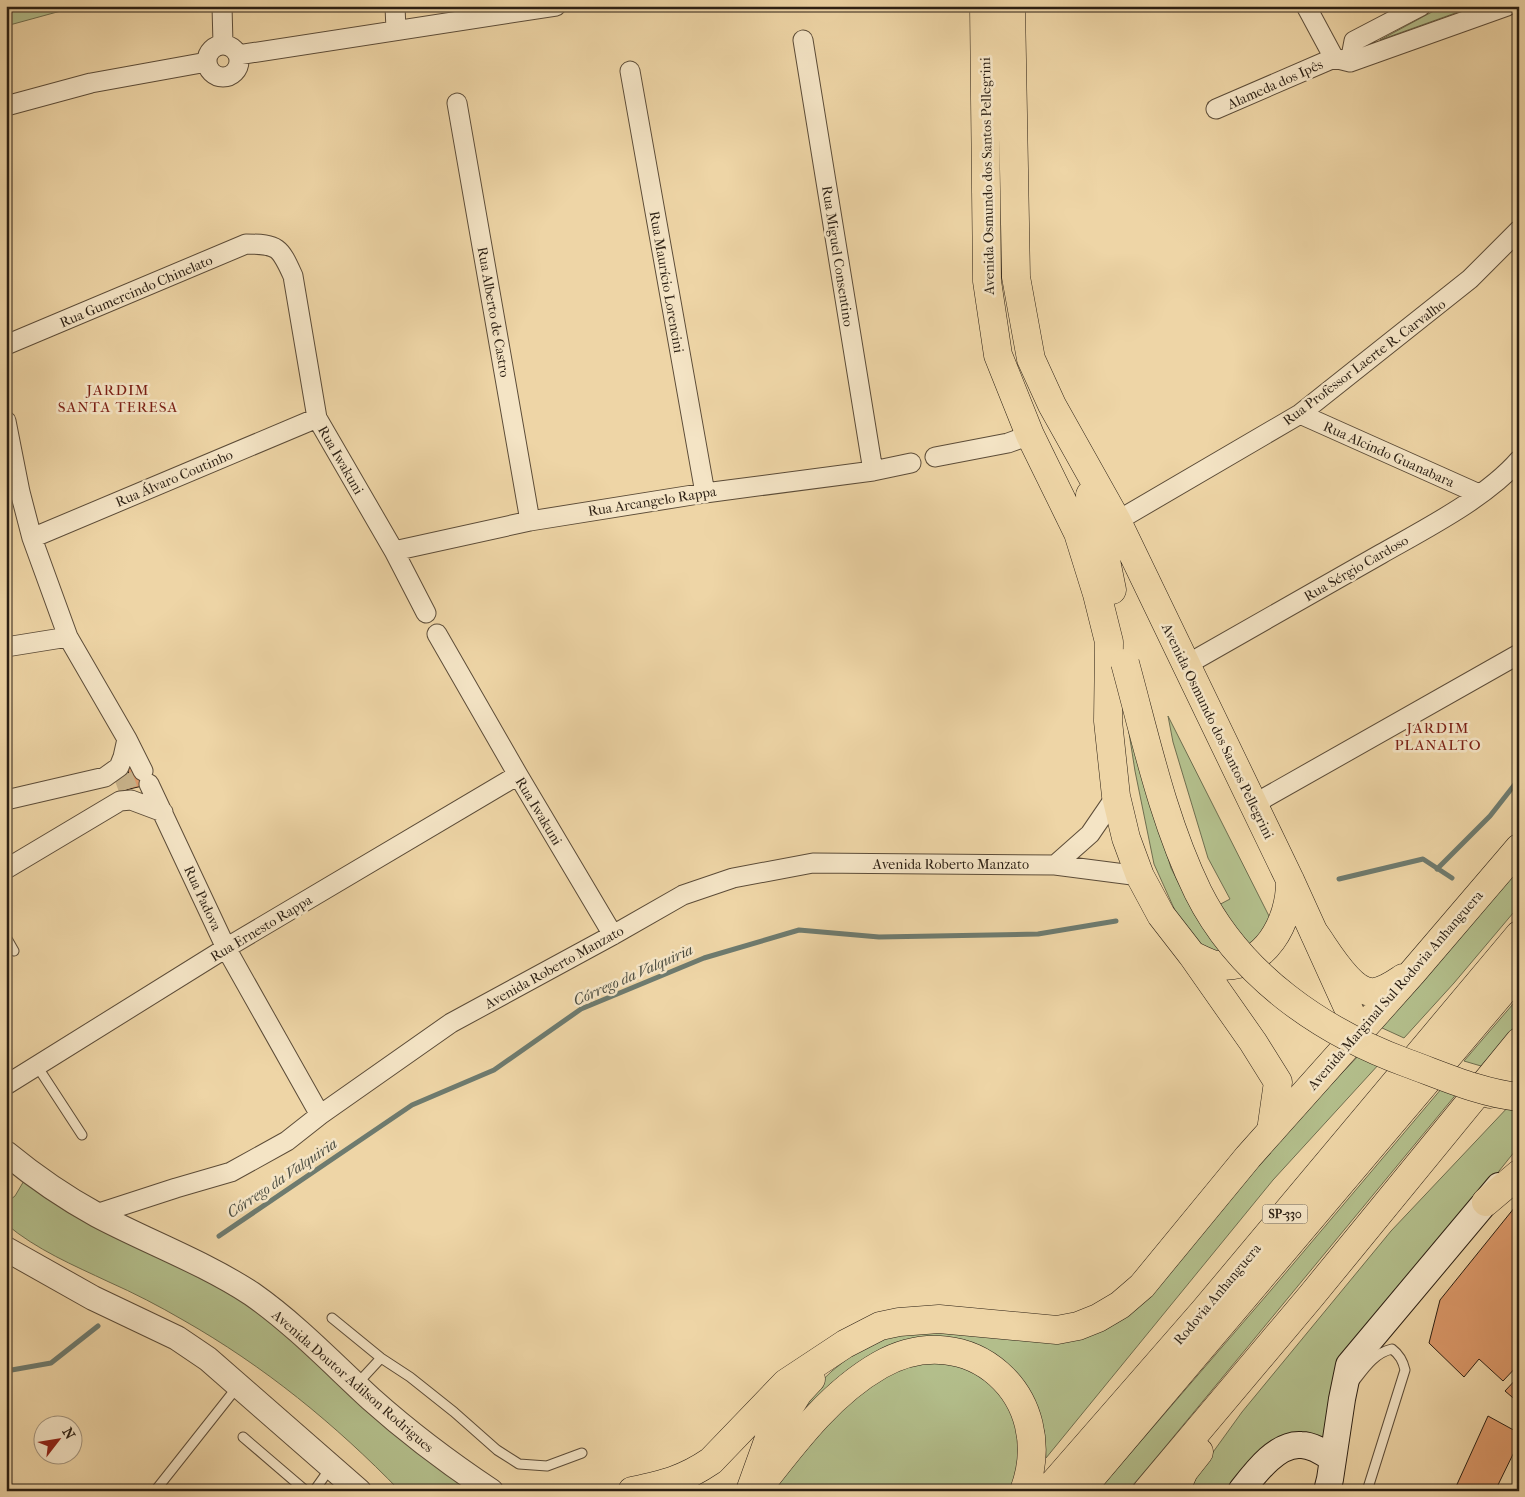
<svg xmlns="http://www.w3.org/2000/svg" width="1525" height="1497" font-family="'IM FELL French Canon',serif">
<style>
.green{fill:#b3be8b;stroke:#6f6e4f}
.lines{fill:none;stroke-linecap:round;stroke-linejoin:round}
.stream{stroke:#6e7b6f;stroke-width:5}
.building{fill:#dc996a;stroke:#2b1f13}
.minor-tunnel{stroke:#c7b189;stroke-width:19;stroke-dasharray:19 9;stroke-linecap:butt}
.service-casing{stroke:#5c4c38;stroke-width:11}
.minor-casing{stroke:#5c4c38;stroke-width:21}
.tertiary-casing{stroke:#5c4c38;stroke-width:26}
.secondary-casing{stroke:#2b1f13;stroke-width:28}
.primary-casing{stroke:#2b1f13;stroke-width:29}
.trunk-casing{stroke:#2b1f13;stroke-width:29}
.motorway-casing{stroke:#2b1f13;stroke-width:29}
.service{stroke:#f4e4c5;stroke-width:9}
.minor{stroke:#f4e4c5;stroke-width:19}
.tertiary{stroke:#f4e4c5;stroke-width:24}
.secondary{stroke:#f4e4c5;stroke-width:26}
.primary{stroke:#eed5a6;stroke-width:28}
.trunk{stroke:#eed5a6;stroke-width:28}
.motorway{stroke:#eed5a6;stroke-width:28}
.primary-bridge-casing{stroke:#2b1f13;stroke-width:29;stroke-linecap:butt}
.primary-bridge{stroke:#eed5a6;stroke-width:28}
.labels{text-anchor:middle;stroke-width:5;stroke-linejoin:round;paint-order:stroke}
.shield{fill:#f4e4c5;stroke:#675a48;stroke-width:1}
.shield-label{font-size:12px;font-weight:bold;fill:#2b1f13}
.street-label{font-size:14px;fill:#2b1f13;stroke:#f4e4c5}
.neighbourhood-label{font-size:15px;letter-spacing:1px;fill:#7a1f14;stroke:#f4e4c5}
.water-label{font-size:15px;font-style:italic;fill:#4c4d41;stroke:#f4e4c5}
</style>
<rect width="100%" height="100%" fill="#eed5a6"/>
<filter id="stains"><feTurbulence type="fractalNoise" baseFrequency=".004" numOctaves="4"/><feColorMatrix values="0 0 0 0 .2 0 0 0 0 .09 0 0 0 0 .02 0 0 0 .5 -.17"/></filter>
<radialGradient id="worn" r=".72"><stop offset=".6" stop-color="#630" stop-opacity="0"/><stop offset="1" stop-color="#630" stop-opacity=".3"/></radialGradient>
<path class="green" d="M 6,6 L 79,6 L 6,26 Z
M 1443,6 L 1475,6 L 1380,40 Z
M 1168,716 L 1270,918 C 1255,951 1241,949 1208,956 L 1182,926 L 1154,864 L 1135,771 L 1127,720 L 1171,868 L 1196,917 L 1230,899 L 1208,858 L 1173,742 Z
M 1519,864 L 1519,906 L 1454,983 L 1404,1038 L 1380,1027 Z
M 1519,997 L 1519,1023 L 1481,1066 L 1464,1061 Z
M 1361,1053 L 1380,1063 L 1273,1180 L 1046,1458 L 1044,1431 L 1039,1413 L 1031,1395 L 956,1342 L 789,1424 L 812,1390 L 832,1371 L 852,1355 L 879,1340 L 901,1333 L 929,1330 L 1023,1338 L 1152,1286 L 1306,1111 Z
M 1442,1088 L 1458,1092 L 1165,1447 L 1128,1491 L 1098,1491 L 1272,1289 Z
M 1510,1105 L 1519,1106 L 1519,1146 L 1348,1360 L 1329,1444 L 1316,1438 L 1233,1491 L 1189,1491 L 1203,1466 L 1242,1412 L 1391,1231 Z
M 25,1179 L 203,1269 L 485,1491 L 400,1491 C 335,1424 264,1366 183,1320 C 159,1306 134,1293 109,1282 C 73,1265 37,1250 6,1224 L 6,1203 L 15,1196 Z
M 911,1360 L 953,1361 L 986,1377 L 1021,1422 L 1015,1491 L 770,1491 L 784,1471 L 866,1384 Z"/>
<g class="lines">
<path class="stream" d="M 1437,869 L 1490,816 L 1519,779
M 1339,879 L 1423,859 L 1452,878
M 219,1236 L 412,1105 L 494,1070 L 581,1009 L 704,958 L 799,930 L 879,937 L 1038,934 L 1116,921
M 6,1371 L 51,1363 L 98,1326"/>
</g>
<path class="building" d="M 139,765 L 151,784 L 121,791 L 117,776 L 129,774 L 127,768 Z
M 1519,1202 L 1519,1364 L 1503,1381 L 1479,1359 L 1464,1377 L 1429,1343 L 1440,1300 Z
M 1519,1376 L 1519,1403 L 1505,1391 Z
M 1488,1416 L 1519,1433 L 1519,1442 L 1495,1491 L 1454,1491 Z"/>
<g class="lines">
<path class="minor-tunnel" d="M 123,775 L 128,789"/>
<defs>
<path id="service" d="M 6,937 L 14,951
M 37,1066 L 82,1135
M 332,1318 L 381,1358 L 410,1377 L 454,1412 L 497,1450 L 519,1464 L 547,1466 L 582,1453
M 1353,1383 C 1364,1369 1374,1353 1392,1349 C 1400,1355 1403,1361 1405,1370 L 1367,1491
M 357,1384 L 381,1358
M 243,1437 L 306,1491
M 155,1491 L 238,1386
M 314,1491 L 331,1467"/>
<path id="minor" d="M 222,6 L 223,44
M 395,6 L 396,30
M 1306,6 L 1334,58
M 803,40 L 873,471
M207 61a16 16 0 1 1 32 0a16 16 0 1 1-32 0Z
M 238,55 L 556,6
M 1350,62 L 1354,41 L 1421,6
M 630,71 L 705,493
M 457,103 L 530,521
M 6,106 L 91,83 L 207,62
M 1216,109 L 1334,58 L 1350,62 L 1507,6
M 6,345 L 246,244 C 278,244 280,247 293,276 L 317,418 L 394,551 L 426,613
M 1300,414 L 1479,494
M 6,421 L 20,492 L 32,538 L 68,637 L 127,739 L 123,757 L 119,767 L 105,777 L 6,800
M 935,457 L 1008,443 L 1030,435
M 1117,521 L 1300,414 L 1470,279 L 1519,230
M 32,538 L 317,418
M 394,551 L 530,521 L 705,493 L 873,471 L 911,463
M 437,634 L 518,775 L 613,935
M 6,647 L 68,637
M 1186,665 C 1251,628 1316,591 1381,554 C 1425,529 1486,498 1519,460
M 127,739 L 143,771
M 149,784 L 226,948 L 320,1115
M 1254,804 L 1519,654
M 1055,865 L 1090,834 L 1116,796
M 6,869 L 120,801 L 131,800 L 163,812
M 6,1085 L 226,948 L 518,775
M 96,1214 L 176,1188 L 231,1172 L 287,1141 L 320,1115 L 451,1023 L 613,935 L 683,895 L 733,878 L 813,863 L 1055,865 L 1140,876"/>
<path id="tertiary" d="M 6,1153 C 34,1176 66,1198 97,1215 C 148,1242 203,1262 252,1294 C 296,1325 332,1363 371,1399 C 409,1433 449,1463 491,1491
M 6,1249 L 93,1298 L 177,1338 L 208,1359 L 359,1491"/>
<path id="secondary" d="M 1241,1491 C 1255,1473 1277,1443 1301,1445 C 1313,1445 1324,1453 1333,1459
M 1327,1491 L 1330,1479 L 1342,1399 L 1349,1365 L 1499,1186"/>
<path id="primary" d="M 984,6 L 987,281 L 998,355 L 1030,435 L 1078,533 L 1097,594 L 1109,642 L 1108,721 L 1116,796 L 1126,838 L 1140,876 L 1161,915 L 1192,955 L 1253,1042 L 1278,1082 L 1271,1131
M 1011,6 L 1016,277 L 1031,359 L 1052,405 L 1117,521 L 1290,880 L 1359,1032
M 1090,495 L 1099,526 L 1112,590
M 1192,955 C 1199,958 1209,964 1217,965 C 1265,972 1291,920 1290,880
M 1490,1094 L 1519,1064
M 1486,1202 L 1519,1174"/>
<path id="trunk" d="M 1315,934 C 1327,950 1351,995 1375,992 C 1386,990 1394,984 1403,978
M 632,1491 C 664,1484 683,1480 711,1461 L 786,1383 L 845,1344 L 880,1326 L 899,1322 L 939,1319 L 1057,1330 L 1078,1326 L 1098,1318 L 1120,1305 L 1142,1286 L 1248,1157 L 1413,972 L 1519,848
M 750,1491 L 768,1441 L 798,1393 L 811,1379
M 1147,1491 L 1312,1295 L 1519,1042
M 1175,1491 L 1184,1471 L 1199,1452"/>
<path id="motorway" d="M 756,1491 C 792,1445 829,1394 880,1365 C 969,1315 1059,1397 1024,1491
M 1047,1491 L 1204,1311 L 1519,935
M 1080,1491 L 1519,972"/>
</defs>
<use href="#service" class="service-casing"/>
<use href="#minor" class="minor-casing"/>
<use href="#tertiary" class="tertiary-casing"/>
<use href="#secondary" class="secondary-casing"/>
<use href="#primary" class="primary-casing"/>
<use href="#trunk" class="trunk-casing"/>
<use href="#motorway" class="motorway-casing"/>
<use href="#service" class="service"/>
<use href="#minor" class="minor"/>
<use href="#tertiary" class="tertiary"/>
<use href="#secondary" class="secondary"/>
<use href="#primary" class="primary"/>
<use href="#trunk" class="trunk"/>
<use href="#motorway" class="motorway"/>
<defs>
<path id="primary-bridge" d="M 1125,663 C 1146,740 1163,820 1198,892 C 1240,976 1322,1032 1407,1063 C 1443,1076 1480,1093 1519,1097"/>
</defs>
<use href="#primary-bridge" class="primary-bridge-casing"/>
<use href="#primary-bridge" class="primary-bridge"/>
</g>
<g class="labels">
<rect class="shield" x="1262.5" y="1204.5" width="45" height="19" rx="4"/>
<g class="shield-label">
<text x="1285" y="1218">SP-330</text>
</g>
<g class="street-label">
<text transform="translate(1275 84) rotate(-24)" y="5">Alameda dos Ipês</text>
<text transform="translate(987 176) rotate(-91)" y="5">Avenida Osmundo dos Santos Pellegrini</text>
<text transform="translate(838 256) rotate(81)" y="5">Rua Miguel Consentino</text>
<text transform="translate(667 282) rotate(80)" y="5">Rua Maurício Lorencini</text>
<text transform="translate(136 291) rotate(-23)" y="5">Rua Gumercindo Chinelato</text>
<text transform="translate(494 312) rotate(80)" y="5">Rua Alberto de Castro</text>
<text transform="translate(1364 362) rotate(-37)" y="5">Rua Professor Laerte R. Carvalho</text>
<text transform="translate(1389 454) rotate(24)" y="5">Rua Alcindo Guanabara</text>
<text transform="translate(341 460) rotate(60)" y="5">Rua Iwakuni</text>
<text transform="translate(174 478) rotate(-23)" y="5">Rua Álvaro Coutinho</text>
<text transform="translate(652 501) rotate(-9)" y="5">Rua Arcangelo Rappa</text>
<text transform="translate(1356 568) rotate(-30)" y="5">Rua Sérgio Cardoso</text>
<text transform="translate(1218 731) rotate(64)" y="5">Avenida Osmundo dos Santos Pellegrini</text>
<text transform="translate(539 811) rotate(59)" y="5">Rua Iwakuni</text>
<text x="951" y="869">Avenida Roberto Manzato</text>
<text transform="translate(203 898) rotate(65)" y="5">Rua Padova</text>
<text transform="translate(261 928) rotate(-31)" y="5">Rua Ernesto Rappa</text>
<text transform="translate(554 967) rotate(-29)" y="5">Avenida Roberto Manzato</text>
<text transform="translate(1395 990) rotate(-49)" y="5">Avenida Marginal Sul Rodovia Anhanguera</text>
<text transform="translate(1217 1294) rotate(-50)" y="5">Rodovia Anhanguera</text>
<text transform="translate(353 1381) rotate(41)" y="5">Avenida Doutor Adilson Rodrigues</text>
</g>
<g class="neighbourhood-label">
<text x="118" y="395">JARDIM<tspan x="118" dy="17">SANTA TERESA</tspan></text>
<text x="1438" y="733">JARDIM<tspan x="1438" dy="17">PLANALTO</tspan></text>
</g>
<g class="water-label">
<text transform="translate(633 975) rotate(-24)" y="5">Córrego da Valquiria</text>
<text transform="translate(282 1178) rotate(-34)" y="5">Córrego da Valquiria</text>
</g>
</g>
<rect width="1525" height="1497" fill="none" stroke="#eed5a6" stroke-width="25"/>
<rect x="8" y="8" width="1510" height="1482" fill="none" stroke="#2b1f13" stroke-width="2.5"/>
<rect x="12" y="12" width="1500" height="1472" fill="none" stroke="#2b1f13"/>
<g transform="translate(58 1440) rotate(59)"><circle r="24" fill="#f4e4c5" stroke="#a4957e"/>
<path d="M0-4L9 19L0 12L-9 19Z" fill="#8f2418"/>
<text y="-8" font-size="14" font-weight="bold" text-anchor="middle" fill="#2b1f13">N</text>
</g>
<rect width="100%" height="100%" filter="url(#stains)"/>
<rect width="100%" height="100%" fill="url(#worn)"/>
</svg>
